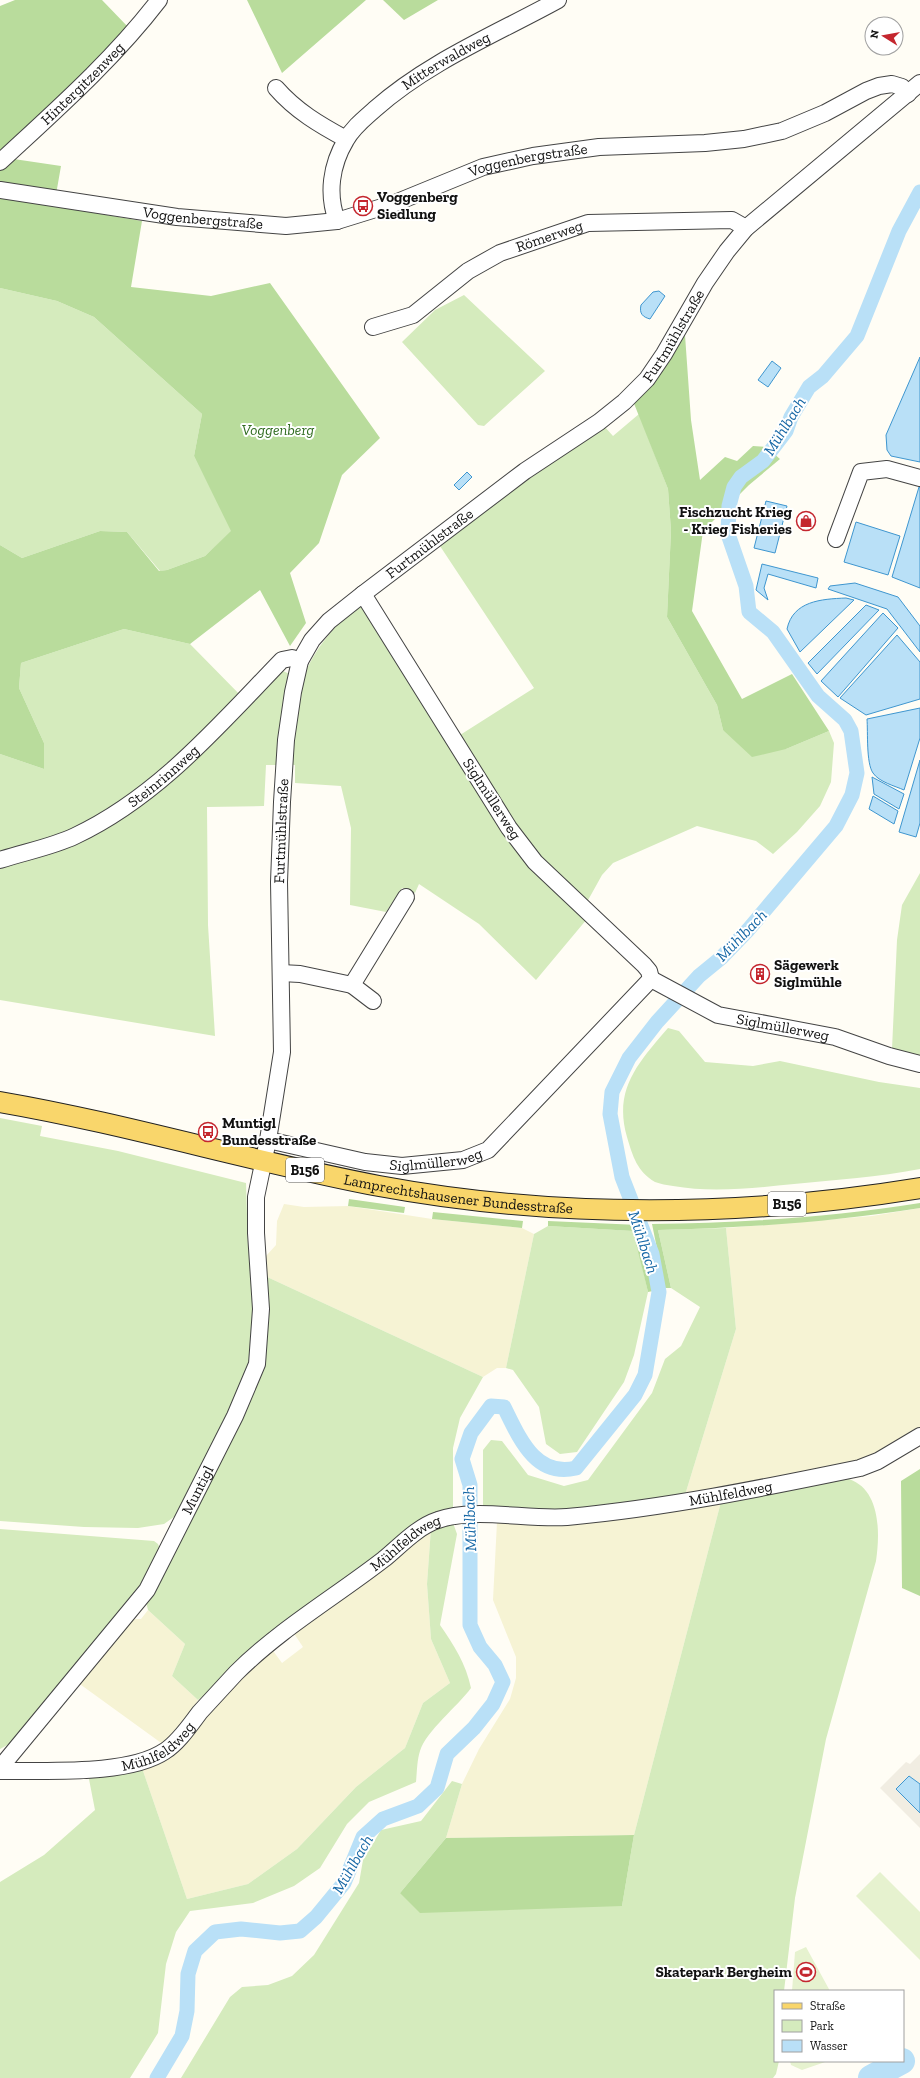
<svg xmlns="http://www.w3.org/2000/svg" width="920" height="2078" font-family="'Zilla Slab',serif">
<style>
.farmland{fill:#f6f3d4}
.green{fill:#d5ebbd}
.forest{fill:#b9dc9c}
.pitch{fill:#e6f2cf}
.plaza{fill:#f1ede2}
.water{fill:#b9e0f7;stroke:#3f96cf}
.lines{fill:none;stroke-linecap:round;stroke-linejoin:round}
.canal{stroke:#b9e0f7;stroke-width:15}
.river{stroke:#b9e0f7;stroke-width:26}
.minor-casing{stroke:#444;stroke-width:18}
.major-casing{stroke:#222;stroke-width:22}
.minor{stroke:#fff;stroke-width:16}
.major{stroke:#f9d66b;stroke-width:20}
.labels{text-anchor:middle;stroke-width:4;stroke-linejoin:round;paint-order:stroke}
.shield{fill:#fff;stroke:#585858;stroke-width:1}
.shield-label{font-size:14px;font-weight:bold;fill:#111}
.street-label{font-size:15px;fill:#111;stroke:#fff}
.poi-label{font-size:15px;font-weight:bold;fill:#111;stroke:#fff;text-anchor:start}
.park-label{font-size:15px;font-style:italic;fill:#2f6b1f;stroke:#fff}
.water-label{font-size:16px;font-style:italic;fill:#1768a6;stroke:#fff}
</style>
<rect width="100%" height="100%" fill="#fffdf5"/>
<path class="farmland" d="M 284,1204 L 304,1207 L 348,1206 L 432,1219 L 522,1228 L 534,1234 L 506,1368 L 497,1368 L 483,1377 L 265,1276 L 266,1256 L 276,1245 L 277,1221 Z
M 920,1208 L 920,1430 L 865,1460 L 685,1495 L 736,1329 L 726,1228 L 872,1216 Z
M 722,1498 L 634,1835 L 446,1838 L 462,1784 L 479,1749 L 510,1699 L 516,1678 L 516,1657 L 493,1600 L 497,1522 Z
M 431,1528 L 427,1584 L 431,1639 L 450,1683 L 423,1703 L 405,1748 L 356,1787 L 297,1849 L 248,1884 L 187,1899 L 141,1765 L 271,1648 L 282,1663 L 303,1647 L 293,1632 Z
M 148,1610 L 185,1644 L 172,1676 L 198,1700 L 184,1726 L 164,1745 L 77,1682 L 130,1619 L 141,1619 Z"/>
<path class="green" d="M 0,288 L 57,301 L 94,317 L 202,414 L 194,456 L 232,531 L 205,556 L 167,570 L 160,571 L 127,532 L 100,531 L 22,558 L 0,545 Z
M 464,295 L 545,371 L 484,426 L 478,425 L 402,342 L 435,310 Z
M 639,414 L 668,489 L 671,531 L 667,617 L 717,705 L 723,730 L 786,749 L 829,731 L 834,743 L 831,782 L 820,806 L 797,832 L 773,854 L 756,841 L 697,826 L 613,863 L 602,875 L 587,902 L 587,919 L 536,980 L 479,924 L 419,884 L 415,893 L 402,888 L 386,912 L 350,905 L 351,828 L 341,786 L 295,783 L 295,765 L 266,765 L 264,806 L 207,807 L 208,925 L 215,1036 L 0,1000 L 0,754 L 44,769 L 44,743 L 19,688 L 21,663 L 124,629 L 190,644 L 248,703 L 281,670 L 302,680 C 317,644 333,629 360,602 L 449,742 L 534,688 L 438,543 L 604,426 L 613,436 Z
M 920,873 L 920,1058 L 892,1049 L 897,940 L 902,905 Z
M 668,1028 L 679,1031 L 705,1062 L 753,1066 L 780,1061 L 879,1082 L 920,1088 L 920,1169 C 878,1177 836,1180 794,1184 C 754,1188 712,1193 673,1186 C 667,1185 660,1184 655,1182 C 637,1171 633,1157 627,1137 C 613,1089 639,1062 668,1028 Z
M 0,1118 L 42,1126 L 40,1136 L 118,1151 L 246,1183 L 248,1247 L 253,1277 L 255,1314 L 252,1345 L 247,1371 L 237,1396 L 181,1512 L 164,1524 L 138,1528 L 84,1527 L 0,1521 Z
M 548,1226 L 634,1231 L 648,1292 L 634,1355 L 624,1382 L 577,1452 L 560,1454 L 546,1444 L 539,1407 L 513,1370 L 506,1368 L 534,1234 Z
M 726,1228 L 736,1329 L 685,1495 L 551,1511 L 483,1509 L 483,1450 L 491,1440 L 502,1441 L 528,1475 L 564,1486 L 588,1480 L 652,1393 L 665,1359 L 681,1346 L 700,1307 L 671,1288 L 658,1230 Z
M 265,1276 L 483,1377 L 460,1418 L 453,1448 L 453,1509 L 198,1700 L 172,1676 L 185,1644 L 148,1610 L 146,1602 L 247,1401 Z
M 834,1476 C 839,1477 845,1477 849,1479 C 881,1490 880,1534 876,1561 L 826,1739 L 795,1898 L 784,1991 L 775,1991 L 775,2061 L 779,2061 L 776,2074 L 773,2078 L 181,2078 L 230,1997 L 242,1987 L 268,1985 L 292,1976 L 314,1955 L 359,1883 L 363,1860 L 381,1830 L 421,1821 L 452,1781 L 462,1784 L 446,1838 L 400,1893 L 622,1906 L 634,1835 L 722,1498 Z
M 452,1520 L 457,1534 L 440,1625 C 454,1645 466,1664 471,1688 C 458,1706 426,1731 420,1751 C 417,1760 417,1772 416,1782 L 369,1802 L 347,1824 L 320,1868 L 294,1886 L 253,1903 L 190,1911 L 176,1932 L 166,1964 L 158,2033 L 130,2078 L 0,2078 L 0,1882 L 44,1855 L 95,1810 L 88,1774 L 141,1765 L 187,1899 L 248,1884 L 297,1849 L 356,1787 L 405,1748 L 423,1703 L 450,1683 L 431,1639 L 427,1584 L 431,1528 Z
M 0,1529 L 154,1541 L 158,1544 L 160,1549 L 141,1589 L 11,1743 L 0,1749 Z"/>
<path class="forest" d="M 15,0 L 102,0 L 129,28 L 7,158 L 61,166 L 54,206 L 142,221 L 131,287 L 211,296 L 270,283 L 380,438 L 342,475 L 319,543 L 290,573 L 306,623 L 290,646 L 260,590 L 190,644 L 124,629 L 21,663 L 19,688 L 44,743 L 44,769 L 0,754 L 0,545 L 22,558 L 100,531 L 127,532 L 159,571 L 167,570 L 205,556 L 231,531 L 194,456 L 202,414 L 94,317 L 57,301 L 0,288 L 0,6 Z
M 247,0 L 366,0 L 282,73 Z
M 383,0 L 438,0 L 404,20 Z
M 685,335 L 691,420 L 700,480 L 725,457 L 737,461 L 753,446 L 766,447 L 780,459 L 749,485 L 703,531 L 692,611 L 742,699 L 792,674 L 829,731 L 786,749 L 752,757 L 723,730 L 717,705 L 667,617 L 671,531 L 668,489 L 633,401 L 657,379 Z
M 349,1199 L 405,1207 L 404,1213 L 348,1206 Z
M 920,1203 L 920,1208 C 833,1222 746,1228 658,1230 L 671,1288 L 665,1288 L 652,1224 C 742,1223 831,1217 920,1203 Z
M 433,1212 L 523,1221 L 522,1228 L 432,1219 Z
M 548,1221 L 639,1225 L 647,1256 L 653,1291 L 648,1292 L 633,1231 L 548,1226 Z
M 920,1469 L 920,1596 L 902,1588 L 901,1481 Z
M 634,1835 L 622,1906 L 420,1913 L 400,1893 L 446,1838 Z"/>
<path class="pitch" d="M 880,1872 L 920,1912 L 920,1960 L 856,1896 Z
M 806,1947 L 830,1991 L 792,1991 L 795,1952 Z
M 790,2061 L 828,2061 L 802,2070 L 791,2065 Z"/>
<path class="plaza" d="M 920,1754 L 920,1784 L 909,1776 L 896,1789 L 920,1813 L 920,1828 L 880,1788 L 906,1762 L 910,1764 Z"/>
<path class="water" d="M 659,291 L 665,296 L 650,319 C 643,317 639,314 641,305 L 653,292 Z
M 920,357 L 920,462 L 891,456 L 887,450 L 886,435 Z
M 772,361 L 781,368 L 768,387 L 758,380 Z
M 467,472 L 472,477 L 459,490 L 454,485 Z
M 919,487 L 920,488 L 920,588 L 892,577 Z
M 766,501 L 787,506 L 775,553 L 754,548 Z
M 856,522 L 900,536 L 888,575 L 844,562 Z
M 762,564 L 818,578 L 816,588 L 768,574 L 764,588 L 768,600 L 756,590 Z
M 855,583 L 898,597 L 920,626 L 920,652 L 887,609 L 828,589 L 830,586 Z
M 846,598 L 854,600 L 800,652 L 787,629 C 793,601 821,599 846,598 Z
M 866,605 L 879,610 L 817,674 L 808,663 Z
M 883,613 L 898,628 L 838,697 L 821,681 Z
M 897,635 L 920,662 L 920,699 L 866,715 L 840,698 Z
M 920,708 L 920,738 L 904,790 C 895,786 879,782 873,773 C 866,763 868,732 867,719 Z
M 920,760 L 920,823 L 916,837 L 899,832 Z
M 872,777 L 904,794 L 899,809 L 874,794 Z
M 873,796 L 898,811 L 894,824 L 869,809 Z
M 909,1776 L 920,1784 L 920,1813 L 896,1789 Z"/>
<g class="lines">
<path class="canal" d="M 157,2078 L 182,2036 L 187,2011 L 188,1974 L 195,1951 L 215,1932 L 241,1929 L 280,1933 L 300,1931 L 316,1917 L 344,1883 L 363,1837 L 383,1819 L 418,1806 L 437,1788 L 447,1754 L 474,1728 L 493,1704 L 503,1682 L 495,1665 L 480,1647 L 470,1625 L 470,1485 L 462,1459 L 471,1433 L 491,1406 L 504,1407 C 519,1437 535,1478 576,1468 L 635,1395 L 645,1375 L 659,1292 L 652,1254 L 622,1177 L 610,1114 L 612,1092 L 629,1058 L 657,1022 L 699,976 L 721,958 L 748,930 L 836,826 L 852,795 L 857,773 L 851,731 L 845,720 L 818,696 L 773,632 L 749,612 L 746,586 L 728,534 L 729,506 L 734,487 L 741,477 L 763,461 L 786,431 L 791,417 L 809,387 L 823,376 L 857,336 L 899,231 L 920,192"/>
<path class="river" d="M 871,2078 L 902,2061"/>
<defs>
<g id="minor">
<path d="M 276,88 C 296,111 320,125 346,139"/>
<path id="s1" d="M 0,162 C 55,111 113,60 159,0"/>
<path id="s2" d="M 0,190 L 177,217 L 286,226 L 337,221 L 395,203 L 483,167 L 533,156 L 599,147 L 705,143 L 744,139 L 782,131 L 825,113 L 866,91 L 879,86 L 892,84 L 902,87 L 908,94"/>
<path id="s3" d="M 337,221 C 327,194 331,165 346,140 C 353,127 365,118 375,109 C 428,62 496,34 558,0"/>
<path id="s4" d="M 373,327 L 413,315 L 468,271 L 500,253 L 588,223 L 732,220 L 746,228"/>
<path d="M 836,539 L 861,472 L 887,469 L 920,478"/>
<path id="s5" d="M 0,860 C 24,852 52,847 75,836 C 158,797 219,725 282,660 L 292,658 L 300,661"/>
<path d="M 281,973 L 300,974 L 352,985 L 406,897"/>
<path id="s6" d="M 651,979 L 718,1015 L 835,1037 L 889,1056 L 920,1064"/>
<path d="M 352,985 L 373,1001"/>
<path id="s7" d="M 268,1140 L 365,1162 L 402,1166 L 463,1160 L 488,1150 L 651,979 L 649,971 L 644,965 L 535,862 L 509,828 L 363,594"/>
<path id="s8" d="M 0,1768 L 147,1590 L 235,1416 L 257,1364 L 261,1309 L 256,1233 L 256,1197 L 268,1140 L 282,1052 L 279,882 L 282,802 L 286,740 L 293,692 L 300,661 L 312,640 L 329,621 L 363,594 L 525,471 L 599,422 L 624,402 L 647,379 L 664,354 L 705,283 L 727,251 L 746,228 L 920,83"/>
<path id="s9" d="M 0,1771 C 45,1770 128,1776 165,1751 C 179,1742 190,1725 200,1712 C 212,1699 224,1686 236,1673 C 280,1629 335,1597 384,1559 C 401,1545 417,1527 438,1520 C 474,1507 527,1520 567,1517 C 665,1508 763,1488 860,1468 L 878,1461 L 920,1436"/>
</g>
<g id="major">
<path id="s10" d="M 0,1102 C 128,1124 252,1162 379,1186 C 557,1219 743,1217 920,1188"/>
</g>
</defs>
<use href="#minor" class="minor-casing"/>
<use href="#major" class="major-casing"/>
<use href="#minor" class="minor"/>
<use href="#major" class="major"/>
</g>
<defs>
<symbol id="bus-ring" viewBox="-11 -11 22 22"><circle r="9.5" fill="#fff" stroke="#c4262e" stroke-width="1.5"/><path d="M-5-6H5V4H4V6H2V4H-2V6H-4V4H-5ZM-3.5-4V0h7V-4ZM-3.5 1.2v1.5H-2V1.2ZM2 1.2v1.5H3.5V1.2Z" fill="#c4262e"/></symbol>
<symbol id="shop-ring" viewBox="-11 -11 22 22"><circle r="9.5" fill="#fff" stroke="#c4262e" stroke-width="1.5"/><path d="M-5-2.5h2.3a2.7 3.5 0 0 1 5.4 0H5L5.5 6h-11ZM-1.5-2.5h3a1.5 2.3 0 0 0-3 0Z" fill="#c4262e"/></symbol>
<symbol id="building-ring" viewBox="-11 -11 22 22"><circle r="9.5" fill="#fff" stroke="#c4262e" stroke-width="1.5"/><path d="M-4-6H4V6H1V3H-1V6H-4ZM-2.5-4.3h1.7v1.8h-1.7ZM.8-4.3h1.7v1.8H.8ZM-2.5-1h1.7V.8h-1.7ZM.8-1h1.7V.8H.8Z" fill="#c4262e"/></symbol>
<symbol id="stadium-ring" viewBox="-11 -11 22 22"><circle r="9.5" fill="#fff" stroke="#c4262e" stroke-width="1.5"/><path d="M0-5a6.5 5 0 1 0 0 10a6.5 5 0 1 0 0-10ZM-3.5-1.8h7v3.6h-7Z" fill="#c4262e"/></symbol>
</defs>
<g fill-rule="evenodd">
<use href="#bus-ring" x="352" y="195" width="22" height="22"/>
<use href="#shop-ring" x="795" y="510" width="22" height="22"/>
<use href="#building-ring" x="749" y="963" width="22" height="22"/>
<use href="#bus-ring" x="197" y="1121" width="22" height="22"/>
<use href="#stadium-ring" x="795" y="1961" width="22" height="22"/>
</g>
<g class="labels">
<g class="shield">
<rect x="286" y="1158" width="38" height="24" rx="3"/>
<rect x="768" y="1192" width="38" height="24" rx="3"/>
</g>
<g class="shield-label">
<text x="305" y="1175">B156</text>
<text x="787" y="1209">B156</text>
</g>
<g class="street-label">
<text dy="5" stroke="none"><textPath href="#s3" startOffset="213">Mitterwaldweg</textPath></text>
<text dy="5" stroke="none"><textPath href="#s1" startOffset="114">Hintergitzenweg</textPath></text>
<text dy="5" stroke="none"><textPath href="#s2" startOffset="541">Voggenbergstraße</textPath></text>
<text dy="5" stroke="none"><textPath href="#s2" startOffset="205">Voggenbergstraße</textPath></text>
<text dy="5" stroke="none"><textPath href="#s4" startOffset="201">Römerweg</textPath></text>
<text dy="5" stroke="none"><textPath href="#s8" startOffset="1690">Furtmühlstraße</textPath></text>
<text dy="5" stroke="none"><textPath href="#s8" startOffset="1366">Furtmühlstraße</textPath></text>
<text dy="5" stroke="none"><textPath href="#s5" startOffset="186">Steinrinnweg</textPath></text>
<text transform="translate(492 799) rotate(57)" y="5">Siglmüllerweg</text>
<text dy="5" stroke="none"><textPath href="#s8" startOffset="1018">Furtmühlstraße</textPath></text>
<text dy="5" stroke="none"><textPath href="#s6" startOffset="142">Siglmüllerweg</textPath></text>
<text dy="5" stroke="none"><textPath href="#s7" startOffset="171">Siglmüllerweg</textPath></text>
<text dy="5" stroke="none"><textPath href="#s10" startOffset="468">Lamprechtshausener Bundesstraße</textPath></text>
<text dy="5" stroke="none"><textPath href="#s8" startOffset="343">Muntigl</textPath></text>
<text dy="5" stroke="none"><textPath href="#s9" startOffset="823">Mühlfeldweg</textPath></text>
<text dy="5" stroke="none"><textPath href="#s9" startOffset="488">Mühlfeldweg</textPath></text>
<text dy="5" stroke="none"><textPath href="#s9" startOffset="164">Mühlfeldweg</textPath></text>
</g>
<g class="poi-label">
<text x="377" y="202">Voggenberg<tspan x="377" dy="17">Siedlung</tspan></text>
<text x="792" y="517" text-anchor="end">Fischzucht Krieg<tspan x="792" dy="17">- Krieg Fisheries</tspan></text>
<text x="774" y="970">Sägewerk<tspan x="774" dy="17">Siglmühle</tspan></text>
<text x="222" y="1128">Muntigl<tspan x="222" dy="17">Bundesstraße</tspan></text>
<text x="792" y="1977" text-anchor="end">Skatepark Bergheim</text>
</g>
<g class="park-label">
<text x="278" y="435">Voggenberg</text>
</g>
<g class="water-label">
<text transform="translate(784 426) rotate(-58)" y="6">Mühlbach</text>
<text transform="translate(741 935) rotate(-46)" y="6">Mühlbach</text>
<text transform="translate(644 1242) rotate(72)" y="6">Mühlbach</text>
<text transform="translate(469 1519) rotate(-92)" y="6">Mühlbach</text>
<text transform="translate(352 1864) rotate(-60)" y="6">Mühlbach</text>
</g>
</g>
<rect x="774" y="1990" width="130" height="72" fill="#ffffff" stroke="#a0a0a0"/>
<rect x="782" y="2003" width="20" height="6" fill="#f9d66b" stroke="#a0a0a0"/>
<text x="810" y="2010" font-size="12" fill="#111111">Straße</text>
<rect x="782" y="2020" width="20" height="12" fill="#d5ebbd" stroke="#a0a0a0"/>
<text x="810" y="2030" font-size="12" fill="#111111">Park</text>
<rect x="782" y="2040" width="20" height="12" fill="#b9e0f7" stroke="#a0a0a0"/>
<text x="810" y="2050" font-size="12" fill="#111111">Wasser</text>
<g transform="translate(884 36) rotate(281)"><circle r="19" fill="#ffffff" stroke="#a0a0a0"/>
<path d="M0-3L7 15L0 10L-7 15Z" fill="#c4262e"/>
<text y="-6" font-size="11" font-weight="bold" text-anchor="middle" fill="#111111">N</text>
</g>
</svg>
